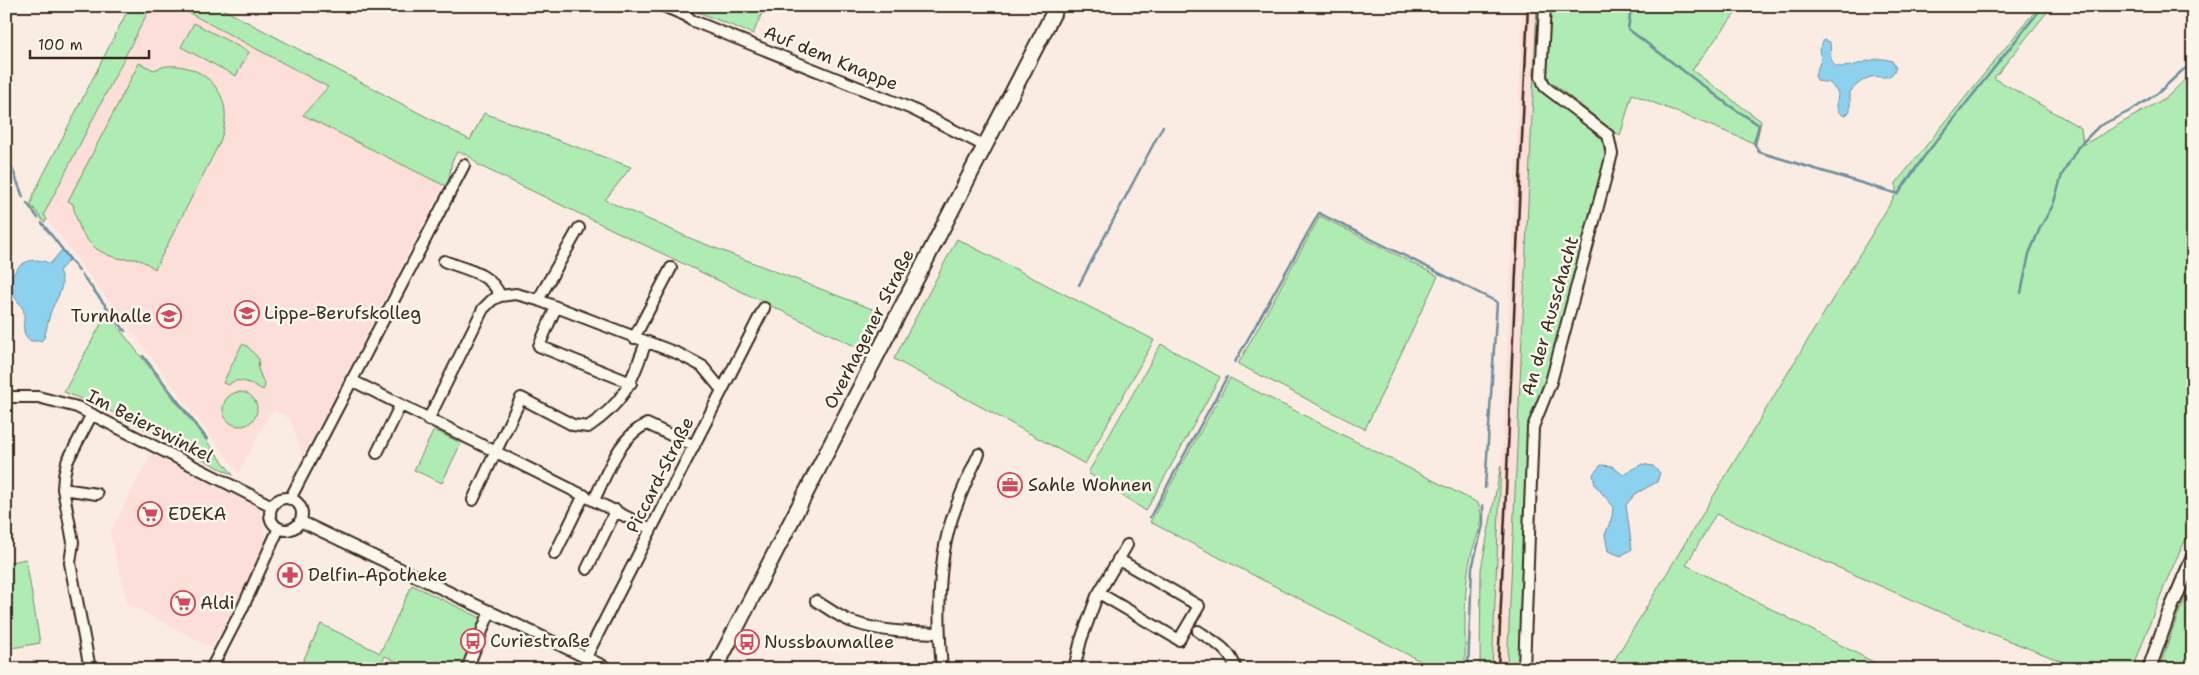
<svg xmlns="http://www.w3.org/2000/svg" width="2199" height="675" font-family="'Shantell Sans',sans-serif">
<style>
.built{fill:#fcdfd8}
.green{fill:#aeecb3;stroke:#748b68}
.water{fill:#8cd1ee;stroke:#6c8e9b}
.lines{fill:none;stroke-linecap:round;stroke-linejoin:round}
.stream{stroke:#6c8e9b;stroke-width:2.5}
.minor-casing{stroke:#3b2a1e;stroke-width:14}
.tertiary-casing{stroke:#3b2a1e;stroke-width:16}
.secondary-casing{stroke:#3b2a1e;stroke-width:18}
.minor{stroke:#fbf7ec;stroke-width:10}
.tertiary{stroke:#fbf7ec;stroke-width:12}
.secondary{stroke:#fbf7ec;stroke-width:14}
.rail{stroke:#3b2a1e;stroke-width:2.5}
.labels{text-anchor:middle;stroke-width:5;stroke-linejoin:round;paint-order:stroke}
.street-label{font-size:18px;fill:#3b2a1e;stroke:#fbf7ec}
.poi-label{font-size:18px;fill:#3b2a1e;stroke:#fbf7ec;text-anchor:start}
</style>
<rect width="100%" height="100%" fill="#fbece3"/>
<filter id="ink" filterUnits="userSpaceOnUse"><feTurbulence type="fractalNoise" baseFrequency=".02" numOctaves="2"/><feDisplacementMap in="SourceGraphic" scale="10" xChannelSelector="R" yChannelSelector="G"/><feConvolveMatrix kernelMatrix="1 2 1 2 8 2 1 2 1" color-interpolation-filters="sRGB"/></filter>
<g filter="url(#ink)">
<path class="built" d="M 151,6 L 176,6 L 328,87 L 304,115 L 443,185 L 303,457 L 290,419 L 276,411 L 270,413 L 239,473 L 44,215 Z
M 1523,6 L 1537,6 L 1507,669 L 1492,669 Z
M 151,453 L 259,508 L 267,541 L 212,648 L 128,604 L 110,533 Z"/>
<path class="green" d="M 130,6 L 151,6 L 44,214 L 47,220 L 44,222 L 31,205 L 33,195 Z
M 176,6 L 217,6 L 470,140 L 484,113 L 631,167 L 605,200 L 692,239 L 885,314 L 865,351 L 478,165 C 473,158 466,153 457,152 L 452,161 L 448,185 L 443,185 L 303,115 L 328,87 Z
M 683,6 L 765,6 L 753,34 Z
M 1537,6 L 1543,6 L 1539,90 L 1603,138 L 1605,159 L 1548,381 L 1530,426 L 1520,669 L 1507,669 Z
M 1551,6 L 1741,6 L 1692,70 L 1761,121 L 1756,144 L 1632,94 L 1620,136 L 1546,78 Z
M 2039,6 L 2052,6 L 1994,78 L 2081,128 L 2083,145 L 2167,97 L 2193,72 L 2193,526 C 2168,571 2151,620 2133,669 L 2081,669 L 1974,627 L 1716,514 L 1686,565 L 1887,669 L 1609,669 L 1896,194 L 1896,183 Z
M 194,23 L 249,52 L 236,76 L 181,47 Z
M 139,63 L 154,70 C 180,57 218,75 224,105 C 227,118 224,129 220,142 L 155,269 C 149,265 141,259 134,259 C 129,258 123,260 118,258 C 89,252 78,231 73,204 L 68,201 Z
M 1320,216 L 1438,276 L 1365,429 L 1238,364 Z
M 957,239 L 1154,340 L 1085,464 L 894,359 Z
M 107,313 L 233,475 L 108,410 L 64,392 Z
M 242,344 L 247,346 L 259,359 L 258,369 L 265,386 L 263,390 C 254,385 237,375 229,385 L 223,383 Z
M 1161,344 L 1220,377 L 1146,511 L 1088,473 Z
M 1230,378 L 1478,503 C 1486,521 1477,534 1472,552 C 1462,587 1466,632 1465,669 L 1436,669 L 1150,522 Z
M223 409a17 17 0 1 1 34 0a17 17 0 1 1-34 0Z
M 434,430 L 461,443 L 442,483 L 414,470 Z
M 1501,465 L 1492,669 L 1480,669 L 1481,569 Z
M 26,559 L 40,643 L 6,649 L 6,563 Z
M 2193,581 L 2193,669 L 2159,669 L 2177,617 Z
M 412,585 L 481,618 L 462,669 L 413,669 L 385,656 L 379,669 L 299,669 L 321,624 L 380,653 Z"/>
<path class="water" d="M 1824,40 L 1830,42 L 1831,59 L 1835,66 C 1855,71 1872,53 1892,61 L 1896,68 C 1889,82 1883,75 1871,77 C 1862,79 1856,86 1850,92 L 1850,111 L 1845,116 C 1834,112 1837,103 1838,93 L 1830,83 L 1818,81 L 1815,76 L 1821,59 L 1819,49 Z
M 62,250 L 69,260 L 59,271 C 67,286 57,297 51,311 C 48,320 47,329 44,338 L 41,341 L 31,341 C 18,332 27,321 23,309 C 19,301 10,295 11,285 C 11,264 34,254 50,264 Z
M 1642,464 L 1653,466 L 1660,473 L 1657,482 L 1635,494 L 1626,505 L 1632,549 L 1621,556 L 1608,551 L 1605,535 L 1612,517 L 1613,506 L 1595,485 L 1593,474 L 1601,465 L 1612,466 L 1623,475 Z"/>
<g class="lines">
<path class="stream" d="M 1629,6 L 1631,8 L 1628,29 L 1730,106 L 1759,125 L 1754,143 L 1759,152 L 1898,194 L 1923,158 L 2043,6
M 6,152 L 23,197
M 27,203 L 38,218
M 42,223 L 79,271
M 82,275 L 125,331
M 1079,285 L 1163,126
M 2021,293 L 2029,254 L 2040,228 L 2053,205 L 2062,175 L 2078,147 L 2099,126 L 2132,110 L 2158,93 L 2183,70 L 2193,65
M 143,356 L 207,439
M 1235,362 L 1319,213 L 1497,302 L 1485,488
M 1150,517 L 1227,377
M 1468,669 L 1472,568 L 1483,525 L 1483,505"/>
<defs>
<path id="minor" d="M 663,6 L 687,16 L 691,20 L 912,109 L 985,146
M 444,261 C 464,269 492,273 500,296 L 516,294 L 538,300 L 679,354 L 702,366 L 721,389
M 538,300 L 579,228
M 556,307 L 539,346 L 631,383
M 634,338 L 671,268
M 351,380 L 651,529
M 6,397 L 38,397 L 77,407 L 272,506
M 428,420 L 483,309 L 492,300 L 500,296
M 377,453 L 400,406
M 63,489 L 97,494
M270 514a16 16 0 1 1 32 0a16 16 0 1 1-32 0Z
M 290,499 L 464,165
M 473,500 L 521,398 L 573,425 L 588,427 C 625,402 631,383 646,342
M 594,500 C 607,474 619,436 647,424 L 694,446
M 300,521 L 610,669
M 555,554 L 584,495
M 587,569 L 616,510
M 1099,593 L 1179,640 L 1199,606 L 1118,559
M 816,601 C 828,608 840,618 853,622 C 880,632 911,632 939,633
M 1198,631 C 1213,641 1231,650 1236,669
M 586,657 L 764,308
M 90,669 L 70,563 L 73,542 L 63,489 L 64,476 L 67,462 L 92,414
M 211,669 L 242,609 L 279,528
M 467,669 L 490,611
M 942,669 C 938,624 937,576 948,532 C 955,505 967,479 979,454
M 1074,669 L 1081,640 L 1097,596 L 1127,545
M 1524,669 L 1533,427 L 1551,382 L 1612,154 L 1608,135 L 1545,87 L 1541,77 L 1545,6"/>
<path id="tertiary" d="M 2149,669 L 2169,613 L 2193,557"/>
<path id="secondary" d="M 715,669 L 1057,6"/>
</defs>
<use href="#minor" class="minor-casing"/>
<use href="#tertiary" class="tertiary-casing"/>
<use href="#secondary" class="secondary-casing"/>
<use href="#minor" class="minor"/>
<use href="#tertiary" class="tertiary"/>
<use href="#secondary" class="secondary"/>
<path class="rail" d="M 1498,669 L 1528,6"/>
</g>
</g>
<defs>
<symbol id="school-ring" viewBox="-11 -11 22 22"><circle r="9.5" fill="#fbf7ec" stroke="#d1495b" stroke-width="1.5"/><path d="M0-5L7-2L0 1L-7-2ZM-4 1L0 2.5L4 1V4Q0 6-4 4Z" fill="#d1495b"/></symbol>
<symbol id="office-ring" viewBox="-11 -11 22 22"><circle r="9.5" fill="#fbf7ec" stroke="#d1495b" stroke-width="1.5"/><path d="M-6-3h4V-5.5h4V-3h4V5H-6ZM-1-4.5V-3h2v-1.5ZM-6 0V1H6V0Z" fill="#d1495b"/></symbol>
<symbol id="supermarket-ring" viewBox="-11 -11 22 22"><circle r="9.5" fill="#fbf7ec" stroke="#d1495b" stroke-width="1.5"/><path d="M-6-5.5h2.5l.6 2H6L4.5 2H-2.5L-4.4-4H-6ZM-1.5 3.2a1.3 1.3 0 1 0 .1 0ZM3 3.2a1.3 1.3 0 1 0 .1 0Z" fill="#d1495b"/></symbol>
<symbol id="pharmacy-ring" viewBox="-11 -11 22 22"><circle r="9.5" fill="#fbf7ec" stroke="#d1495b" stroke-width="1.5"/><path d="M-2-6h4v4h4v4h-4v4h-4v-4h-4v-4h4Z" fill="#d1495b"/></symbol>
<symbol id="bus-ring" viewBox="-11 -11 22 22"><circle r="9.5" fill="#fbf7ec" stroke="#d1495b" stroke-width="1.5"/><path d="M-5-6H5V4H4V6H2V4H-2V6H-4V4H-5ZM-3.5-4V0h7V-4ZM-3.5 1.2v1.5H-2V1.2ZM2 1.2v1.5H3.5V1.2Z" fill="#d1495b"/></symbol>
</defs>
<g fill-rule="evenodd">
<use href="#school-ring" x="233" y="299" width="28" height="28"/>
<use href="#school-ring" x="155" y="302" width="28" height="28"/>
<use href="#office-ring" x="996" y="471" width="28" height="28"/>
<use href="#supermarket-ring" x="136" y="500" width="28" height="28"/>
<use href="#pharmacy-ring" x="276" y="561" width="28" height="28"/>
<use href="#supermarket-ring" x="169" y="589" width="28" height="28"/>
<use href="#bus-ring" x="459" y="627" width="28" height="28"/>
<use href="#bus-ring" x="733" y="628" width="28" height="28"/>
</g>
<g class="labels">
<g class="street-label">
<text transform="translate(831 58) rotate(22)" y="6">Auf dem Knappe</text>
<text transform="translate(1550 316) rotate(-74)" y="6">An der Ausschacht</text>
<text transform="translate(869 329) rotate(-63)" y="6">Overhagener Straße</text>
<text transform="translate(150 426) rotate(27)" y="6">Im Beierswinkel</text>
<text transform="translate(660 475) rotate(-63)" y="6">Piccard-Straße</text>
</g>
<g class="poi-label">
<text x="264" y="319">Lippe-Berufskolleg</text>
<text x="152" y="322" text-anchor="end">Turnhalle</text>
<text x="1028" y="491">Sahle Wohnen</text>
<text x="168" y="520">EDEKA</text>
<text x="308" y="581">Delfin-Apotheke</text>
<text x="200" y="609">Aldi</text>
<text x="490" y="647">Curiestraße</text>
<text x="764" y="648">Nussbaumallee</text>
</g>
</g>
<rect width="2199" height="675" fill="none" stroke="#fbf7ec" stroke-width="25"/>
<rect x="12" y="12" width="2174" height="650" fill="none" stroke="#3b2a1e" stroke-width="2" filter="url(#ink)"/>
<path d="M30 50v8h119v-8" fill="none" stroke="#3b2a1e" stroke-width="2.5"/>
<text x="38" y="50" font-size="15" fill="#3b2a1e" stroke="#fbf7ec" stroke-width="4" paint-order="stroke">100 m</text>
</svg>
